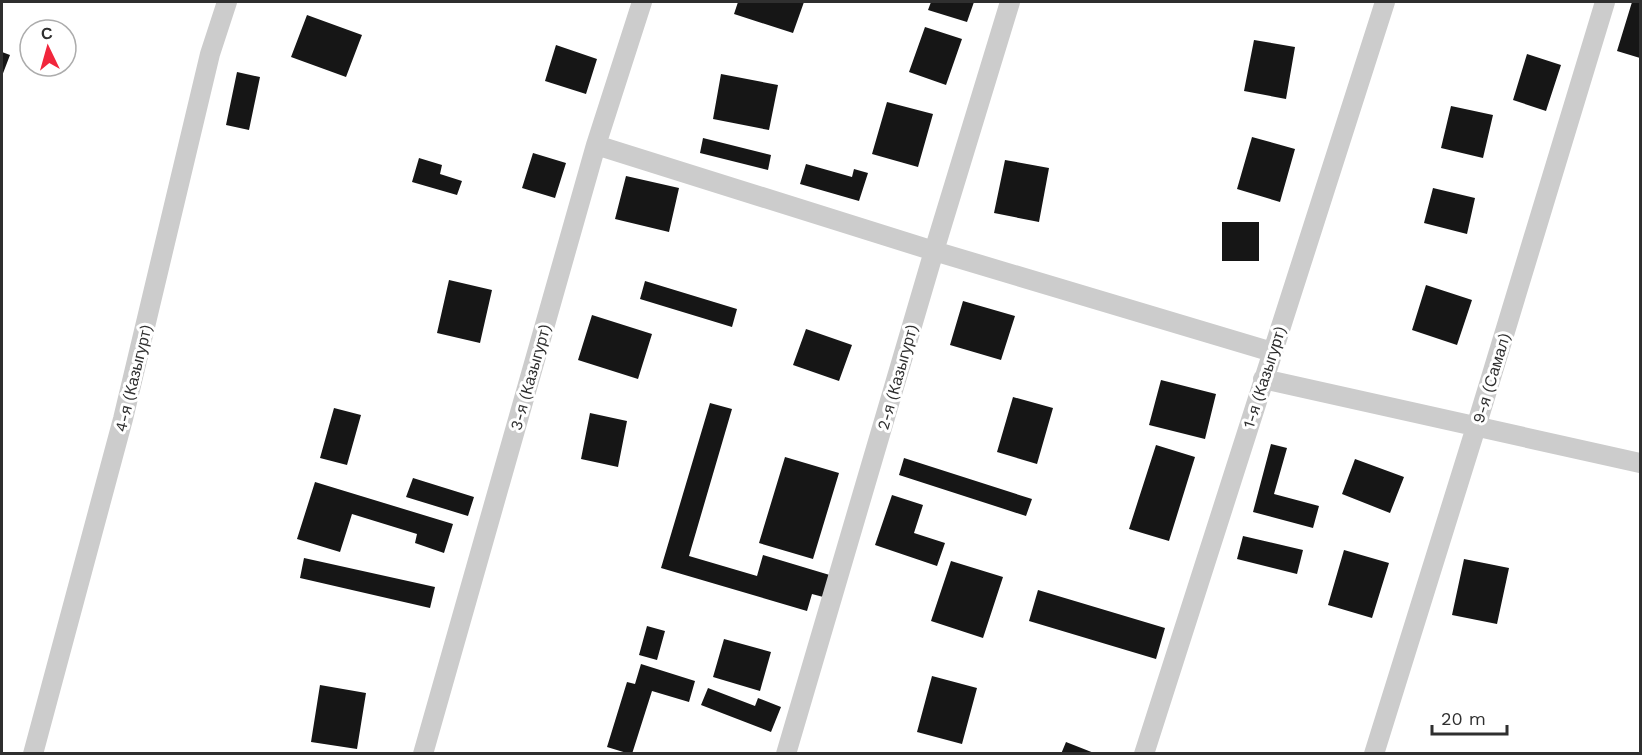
<svg xmlns="http://www.w3.org/2000/svg" width="1642" height="755" font-family="'Work Sans',sans-serif">
<style>
.building{fill:#161616}
.lines{fill:none;stroke-linecap:round;stroke-linejoin:round}
.minor{stroke:#ccc;stroke-width:20}
.labels{text-anchor:middle;stroke-width:6;stroke-linejoin:round;paint-order:stroke}
.street-label{font-size:16px;fill:#2f2f2f;stroke:#fff}
</style>
<rect width="100%" height="100%" fill="#fff"/>
<path class="building" d="M 738,2 L 804,2 L 793,33 L 734,14 Z
M 931,2 L 974,2 L 967,22 L 928,10 Z
M 1632,2 L 1640,2 L 1640,58 L 1617,51 Z
M 307,15 L 362,35 L 346,77 L 291,57 Z
M 925,27 L 962,39 L 946,85 L 909,72 Z
M 1254,40 L 1295,47 L 1286,99 L 1244,91 Z
M 556,45 L 597,59 L 586,94 L 545,81 Z
M 2,52 L 10,55 L 2,76 Z
M 1527,54 L 1561,65 L 1546,111 L 1513,100 Z
M 237,72 L 260,77 L 249,130 L 226,125 Z
M 721,74 L 778,85 L 769,130 L 713,119 Z
M 887,102 L 933,114 L 918,167 L 872,154 Z
M 1451,106 L 1493,115 L 1483,158 L 1441,148 Z
M 1252,137 L 1295,149 L 1280,202 L 1237,189 Z
M 703,138 L 771,155 L 768,170 L 700,153 Z
M 533,153 L 566,163 L 555,198 L 522,188 Z
M 419,158 L 442,165 L 440,174 L 462,181 L 457,195 L 412,182 Z
M 1005,160 L 1049,168 L 1039,222 L 994,213 Z
M 806,164 L 852,177 L 854,169 L 868,173 L 859,201 L 800,184 Z
M 626,176 L 679,188 L 669,232 L 615,219 Z
M 1433,188 L 1475,198 L 1467,234 L 1424,223 Z
M 1222,222 L 1259,222 L 1259,261 L 1222,261 Z
M 449,280 L 492,290 L 480,343 L 437,333 Z
M 645,281 L 737,309 L 732,327 L 640,299 Z
M 1426,285 L 1472,300 L 1457,345 L 1412,330 Z
M 963,301 L 1015,316 L 1001,360 L 950,345 Z
M 592,315 L 652,334 L 638,379 L 578,360 Z
M 806,329 L 852,345 L 839,381 L 793,365 Z
M 1161,380 L 1216,394 L 1205,439 L 1149,425 Z
M 1013,397 L 1053,408 L 1037,464 L 997,452 Z
M 710,403 L 732,409 L 689,556 L 757,576 L 763,555 L 833,576 L 827,598 L 812,594 L 807,611 L 661,568 Z
M 334,408 L 361,415 L 347,465 L 320,458 Z
M 590,413 L 627,421 L 618,467 L 581,459 Z
M 1271,444 L 1287,448 L 1274,494 L 1319,506 L 1313,528 L 1253,512 Z
M 1156,445 L 1195,457 L 1169,541 L 1129,529 Z
M 785,457 L 839,473 L 813,559 L 759,543 Z
M 904,458 L 1032,499 L 1026,516 L 899,475 Z
M 1355,459 L 1404,477 L 1390,513 L 1342,494 Z
M 413,478 L 474,497 L 468,516 L 406,497 Z
M 315,482 L 453,524 L 444,553 L 415,543 L 417,534 L 352,514 L 340,552 L 297,539 Z
M 892,495 L 923,505 L 914,533 L 945,543 L 937,566 L 875,545 Z
M 1243,536 L 1303,550 L 1297,574 L 1237,559 Z
M 1344,550 L 1389,563 L 1372,618 L 1328,605 Z
M 304,558 L 435,587 L 430,608 L 300,578 Z
M 1464,559 L 1509,568 L 1497,624 L 1452,615 Z
M 951,561 L 1003,577 L 983,638 L 931,621 Z
M 1038,590 L 1165,628 L 1156,659 L 1029,621 Z
M 647,626 L 665,631 L 657,660 L 639,655 Z
M 724,639 L 771,652 L 760,691 L 713,677 Z
M 641,664 L 695,681 L 689,702 L 652,691 L 632,754 L 630,754 L 607,747 L 627,682 L 635,684 Z
M 932,676 L 977,688 L 962,744 L 917,732 Z
M 320,685 L 366,693 L 357,749 L 311,742 Z
M 708,688 L 755,706 L 758,698 L 781,707 L 771,732 L 701,705 Z
M 1066,742 L 1094,753 L 1094,754 L 1061,754 Z"/>
<g class="lines">
<path class="minor" d="M 596,145 L 934,251 L 1272,352
M 1263,379 L 1640,463
M 33,754 L 123,419 L 210,54 L 227,2
M 423,754 L 596,145 L 642,2
M 786,754 L 934,251 L 1010,2
M 1144,754 L 1385,2
M 1374,754 L 1476,427 L 1605,2"/>
</g>
<g class="labels">
<g class="street-label">
<text transform="translate(530 377) rotate(-74)" y="6">3-я (Казыгурт)</text>
<text transform="translate(897 377) rotate(-74)" y="6">2-я (Казыгурт)</text>
<text transform="translate(1264 377) rotate(-72)" y="6">1-я (Казыгурт)</text>
<text transform="translate(133 378) rotate(-76)" y="6">4-я (Казыгурт)</text>
<text transform="translate(1491 378) rotate(-73)" y="6">9-я (Самал)</text>
</g>
</g>
<rect width="1642" height="755" fill="none" stroke="#2f2f2f" stroke-width="6"/>
<g transform="translate(48 48) rotate(355)"><circle r="28" fill="#ffffff" stroke="#acacac" stroke-width="1.5"/>
<path d="M0-4.5L10 22L0 15L-10 22Z" fill="#f1263c"/>
<text y="-9" font-size="16" font-weight="bold" text-anchor="middle" fill="#2f2f2f">С</text>
</g>
<path d="M1432 725v9h75v-9" fill="none" stroke="#2f2f2f" stroke-width="3"/>
<text x="1441" y="725" font-size="18" fill="#2f2f2f" stroke="#ffffff" stroke-width="4.5" paint-order="stroke">20 m</text>
</svg>
